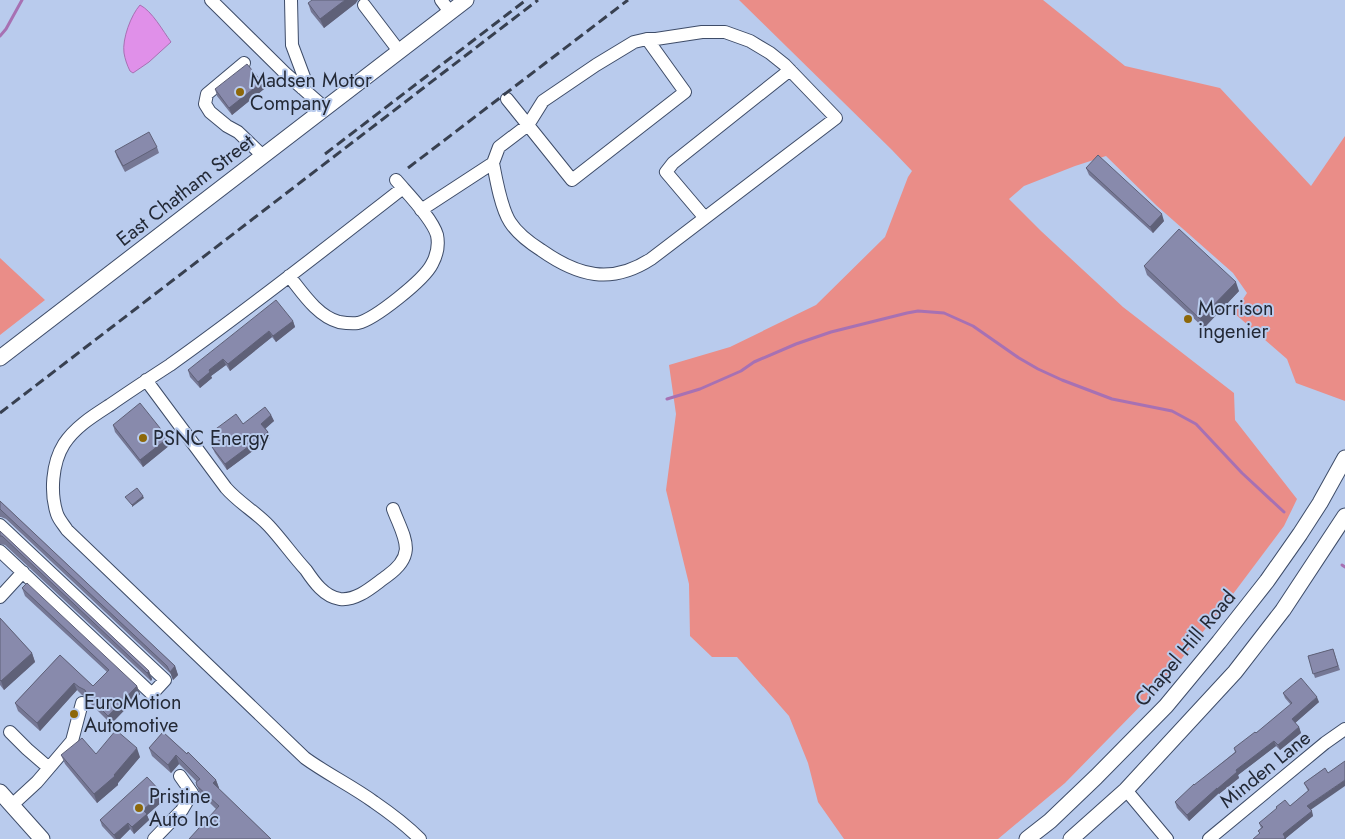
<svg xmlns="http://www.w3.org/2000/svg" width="1345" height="839" font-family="Jost,sans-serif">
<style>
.green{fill:#ea8d88}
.water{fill:#e090e9;stroke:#a771b3}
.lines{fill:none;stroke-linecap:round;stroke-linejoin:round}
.stream{stroke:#a771b3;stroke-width:3}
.minor-casing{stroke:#3e4c68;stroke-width:14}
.major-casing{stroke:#3e4c68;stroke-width:17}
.minor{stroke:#fff;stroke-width:12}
.major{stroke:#fff;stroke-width:15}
.rail{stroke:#384050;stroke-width:3;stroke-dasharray:10 5;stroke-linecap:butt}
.wall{fill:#757794}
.shaded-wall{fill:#5f6178}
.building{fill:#888aac;stroke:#5f6178}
.poi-dot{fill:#8d680a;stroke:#b9cbed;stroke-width:2}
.labels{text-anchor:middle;stroke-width:4;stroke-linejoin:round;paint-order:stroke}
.poi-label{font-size:20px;fill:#232936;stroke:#b9cbed;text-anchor:start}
.street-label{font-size:20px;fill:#232936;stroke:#b9cbed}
</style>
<rect width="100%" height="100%" fill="#b9cbed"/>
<path class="green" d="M 739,0 L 1043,0 L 1125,66 L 1220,88 L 1311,186 L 1345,136 L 1345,401 L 1296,383 L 1287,359 L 1234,313 L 1247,293 L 1233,273 L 1157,206 L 1106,156 L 1075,166 L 1024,186 L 1009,199 L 1041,231 L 1123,307 L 1234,393 L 1235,420 L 1297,499 L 1284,526 L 1233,594 L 1159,687 L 1065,783 L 998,839 L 844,839 L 818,802 L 808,763 L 789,716 L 737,657 L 712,657 L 690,636 L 689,584 L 666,490 L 676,414 L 669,365 L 730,347 L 816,305 L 885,237 L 908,177 L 912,171 L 892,150 Z
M 0,258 L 45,300 L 0,335 Z"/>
<path class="water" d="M 140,5 C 152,11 163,31 171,42 L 149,62 L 133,73 L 130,71 C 127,65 125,59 124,53 C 122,39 131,15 140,5 Z"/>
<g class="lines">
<path class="stream" d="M 0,36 L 6,29 L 22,0
M 667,399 L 700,389 L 741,371 L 754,362 L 796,344 L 831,332 L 907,313 L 918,311 L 944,313 L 973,326 L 1019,358 L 1038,369 L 1062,380 L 1112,399 L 1172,411 L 1196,424 L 1242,473 L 1284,512
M 1342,565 L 1345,567"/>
<defs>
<path id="minor" d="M 211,0 L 285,73 L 325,108
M 291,0 L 292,45 L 304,77 L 302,88
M 441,0 L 450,12
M 364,5 L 399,51
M 244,63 L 207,94 L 205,104 L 210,112 L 227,126 L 238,132 L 263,156
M 507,99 L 572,180 L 685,92 L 647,39
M 403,188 C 326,248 249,309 170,365 C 150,378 130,391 110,405 C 93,416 75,427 64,444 C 52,463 50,493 57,514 C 59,520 64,525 67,530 L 305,758 C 327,774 352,786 374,802 C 390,813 406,825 420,839
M 421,210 L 493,163 L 499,147 L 528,125 L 543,101 L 596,65 L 634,42 L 647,39 L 656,39 L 702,32 L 725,32 L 750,41 L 770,53 L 785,65 L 836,118 L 651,259 C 611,285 578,276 541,250 C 530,243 517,233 510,222 C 501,208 496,179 493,163
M 705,218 L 666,172 L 673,163 L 790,70
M 289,276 C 302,292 317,316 339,322 C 345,323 351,324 358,323 C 375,319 424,280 432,264 C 437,255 439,245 437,235 C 432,218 407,193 396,180
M 146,380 L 226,488 C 239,503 256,512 269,526 C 282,540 293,556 306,570 C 310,576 315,583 320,588 C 325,593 333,598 340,599 C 358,601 374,585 387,576 C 418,554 404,538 393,509
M 0,525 L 165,680 L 152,694 L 0,551
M 0,597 L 23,572
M 10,732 L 27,749 L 49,768
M 1126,790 L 1167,839
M 12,805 L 37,782 L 72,741 L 82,703
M 154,839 L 182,810 L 192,793 L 180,776
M 1209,839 L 1325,743 L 1345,729"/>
<path id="major" d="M 0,358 L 466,0
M 0,792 L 42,839
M 1027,839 L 1050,821 L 1096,777 L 1166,706 L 1219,642 L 1267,581 L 1300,534 L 1320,503 L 1345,458
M 1071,839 L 1126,790 L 1235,672 L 1283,610 L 1345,516"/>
</defs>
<use href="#minor" class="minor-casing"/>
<use href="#major" class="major-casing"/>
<use href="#minor" class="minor"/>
<use href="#major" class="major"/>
<path class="rail" d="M 325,154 L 526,0
M 408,168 L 628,0
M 0,413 L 538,0"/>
</g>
<path class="wall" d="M 308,3 L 356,3 L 324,28 L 311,12 Z
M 262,82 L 264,89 L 232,115 L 217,96 L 215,89 Z
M 157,147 L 159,153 L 125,172 L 117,157 L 115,151 Z
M 1086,168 L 1164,221 L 1153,233 L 1089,175 Z
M 1144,266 L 1239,291 L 1204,328 L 1147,275 Z
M 293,321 L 295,327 L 276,342 L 272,337 L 230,371 L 226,365 L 211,376 L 212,378 L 200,388 L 190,377 L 188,370 Z
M 271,415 L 274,421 L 265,428 L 268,432 L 270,438 L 227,470 L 215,453 L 212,447 L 219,442 L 215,437 L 213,431 L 243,424 Z
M 113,425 L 168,438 L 170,445 L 143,467 L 115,432 Z
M 0,501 L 175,666 L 178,675 L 173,680 L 171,674 L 6,519 L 1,517 L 0,517 Z
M 0,531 L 149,671 L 152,679 L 151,681 L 5,545 L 0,544 Z
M 22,588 L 137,686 L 140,694 L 111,724 L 90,703 L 88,698 L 82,695 L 77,690 L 40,731 L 18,711 L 15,703 L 60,655 L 93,686 L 107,672 L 25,596 Z
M 0,618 L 32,653 L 35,662 L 4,690 L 0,685 Z
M 1333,649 L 1340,670 L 1315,678 L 1308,656 Z
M 1283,693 L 1319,702 L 1295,723 L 1299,727 L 1301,733 L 1280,750 L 1276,746 L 1238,775 L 1239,778 L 1219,794 L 1219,793 L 1189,821 L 1177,808 L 1175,802 L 1235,752 L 1234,748 L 1256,733 L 1291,705 L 1285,698 Z
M 163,732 L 216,780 L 219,788 L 219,789 L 271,839 L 216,809 L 207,800 L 207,801 L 200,794 L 197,786 L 197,782 L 179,764 L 171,773 L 152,756 L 149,748 Z
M 96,754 L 140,757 L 118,783 L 118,785 L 97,803 L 65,764 L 61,755 Z
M 1325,768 L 1311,810 L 1313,816 L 1286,838 L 1286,839 L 1253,839 L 1260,834 L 1258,831 L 1261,828 L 1259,823 L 1277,809 L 1276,807 L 1290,806 L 1308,791 L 1304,783 Z
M 164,800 L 147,815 L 149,820 L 134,834 L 130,829 L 120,839 L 114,839 L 102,826 L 100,820 Z"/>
<path class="shaded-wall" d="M 345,0 L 358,0 L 356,3 L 324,28 L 320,19 Z
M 262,82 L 264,89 L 232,115 L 229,108 Z
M 1162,214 L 1164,221 L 1153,233 L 1150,227 Z
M 1236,282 L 1239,291 L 1204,328 L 1200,319 Z
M 293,321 L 295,327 L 276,342 L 273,336 Z
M 269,331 L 272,337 L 230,371 L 228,364 Z
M 223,359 L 226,365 L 211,376 L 212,378 L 200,388 L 198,382 L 209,370 Z
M 271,415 L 274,421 L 264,430 L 261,424 Z
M 268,432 L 270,438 L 227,470 L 225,464 Z
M 168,438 L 170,445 L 143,467 L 140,460 Z
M 143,496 L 144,498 L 132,507 L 132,505 Z
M 32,653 L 35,662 L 4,690 L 1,681 Z
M 175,666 L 178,675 L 173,680 L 170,672 Z
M 149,671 L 152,679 L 151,681 L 147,673 Z
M 74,683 L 77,690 L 40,731 L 37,723 Z
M 137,686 L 140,694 L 111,724 L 108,716 Z
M 1317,697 L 1319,702 L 1294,724 L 1292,719 Z
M 1299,727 L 1301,733 L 1280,750 L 1278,745 Z
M 1274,741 L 1276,746 L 1238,775 L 1239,778 L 1219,794 L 1217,789 L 1236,770 Z
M 137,748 L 140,757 L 118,783 L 118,785 L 97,803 L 94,794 L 114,775 Z
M 176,755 L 179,764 L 171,773 L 168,765 Z
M 216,780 L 219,788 L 216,792 L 213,783 Z
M 1345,780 L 1345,786 L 1309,811 L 1307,806 Z
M 1217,788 L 1219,793 L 1189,821 L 1187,815 Z
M 204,792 L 207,800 L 207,801 L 203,793 Z
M 162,793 L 164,800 L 147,815 L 149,820 L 134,834 L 132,827 L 143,810 Z
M 1312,811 L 1313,816 L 1286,838 L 1286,839 L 1284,839 L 1283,834 Z
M 128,823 L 130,829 L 120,839 L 116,839 L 114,835 Z"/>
<path class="building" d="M 312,0 L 345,0 L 320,19 L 308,3 Z
M 247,64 L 262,82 L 229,108 L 215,89 Z
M 149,132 L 157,147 L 123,166 L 115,151 Z
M 1098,155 L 1162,214 L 1150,227 L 1086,168 Z
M 1179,229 L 1236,282 L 1200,319 L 1144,266 Z
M 276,300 L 293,321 L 273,336 L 269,331 L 228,364 L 223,359 L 209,370 L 210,372 L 198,382 L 188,370 Z
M 140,403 L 168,438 L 140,460 L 113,425 Z
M 265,407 L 271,415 L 261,424 L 268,432 L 225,464 L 212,447 L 220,441 L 213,431 L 236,414 L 243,424 Z
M 137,488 L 143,496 L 132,505 L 125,497 Z
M 0,501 L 175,666 L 170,672 L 167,666 L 2,511 L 0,509 Z
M 0,531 L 149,671 L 147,673 L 2,536 L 0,536 Z
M 27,583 L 137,686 L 108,716 L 87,695 L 85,690 L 79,687 L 74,683 L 37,723 L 15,703 L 60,655 L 93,686 L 109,670 L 22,588 Z
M 0,618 L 32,653 L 1,681 L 0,680 Z
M 1333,649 L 1338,666 L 1313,674 L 1308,656 Z
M 1301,678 L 1317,697 L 1292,719 L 1299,727 L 1278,745 L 1274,741 L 1236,770 L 1237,772 L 1217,789 L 1217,788 L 1187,815 L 1175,802 L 1194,784 L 1194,785 L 1236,752 L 1234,748 L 1255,732 L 1256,733 L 1292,703 L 1283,693 Z
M 116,730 L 137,748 L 114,775 L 115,776 L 94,794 L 61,755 L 82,738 L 96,754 Z
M 163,732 L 187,754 L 188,752 L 216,780 L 213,783 L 271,839 L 189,839 L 219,806 L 197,786 L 196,782 L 200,779 L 176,755 L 168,765 L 149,748 Z
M 1345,761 L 1345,780 L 1307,806 L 1312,811 L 1283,834 L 1285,837 L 1284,839 L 1253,839 L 1260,833 L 1258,831 L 1263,827 L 1259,823 L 1277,808 L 1276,807 L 1285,800 L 1290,806 L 1309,790 L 1304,783 L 1325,768 L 1328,773 Z
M 147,777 L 162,793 L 143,810 L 147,814 L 132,827 L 128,823 L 114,835 L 100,820 Z"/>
<g class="poi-dot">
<circle cx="240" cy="92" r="5"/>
<circle cx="1188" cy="319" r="5"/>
<circle cx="143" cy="438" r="5"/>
<circle cx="74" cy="714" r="5"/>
<circle cx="139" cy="808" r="5"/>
</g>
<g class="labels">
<g class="poi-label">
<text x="250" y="87">Madsen Motor<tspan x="250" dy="23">Company</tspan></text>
<text x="1198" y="315">Morrison<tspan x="1198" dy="23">ingenier</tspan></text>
<text x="153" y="445">PSNC Energy</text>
<text x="84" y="709">EuroMotion<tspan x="84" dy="23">Automotive</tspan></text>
<text x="149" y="803">Pristine<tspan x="149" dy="23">Auto Inc</tspan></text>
</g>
<g class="street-label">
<text transform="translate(185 190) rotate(-38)" y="7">East Chatham Street</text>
<text transform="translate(1185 648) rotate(-50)" y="7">Chapel Hill Road</text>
<text transform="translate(1265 769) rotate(-39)" y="7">Minden Lane</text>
</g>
</g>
</svg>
